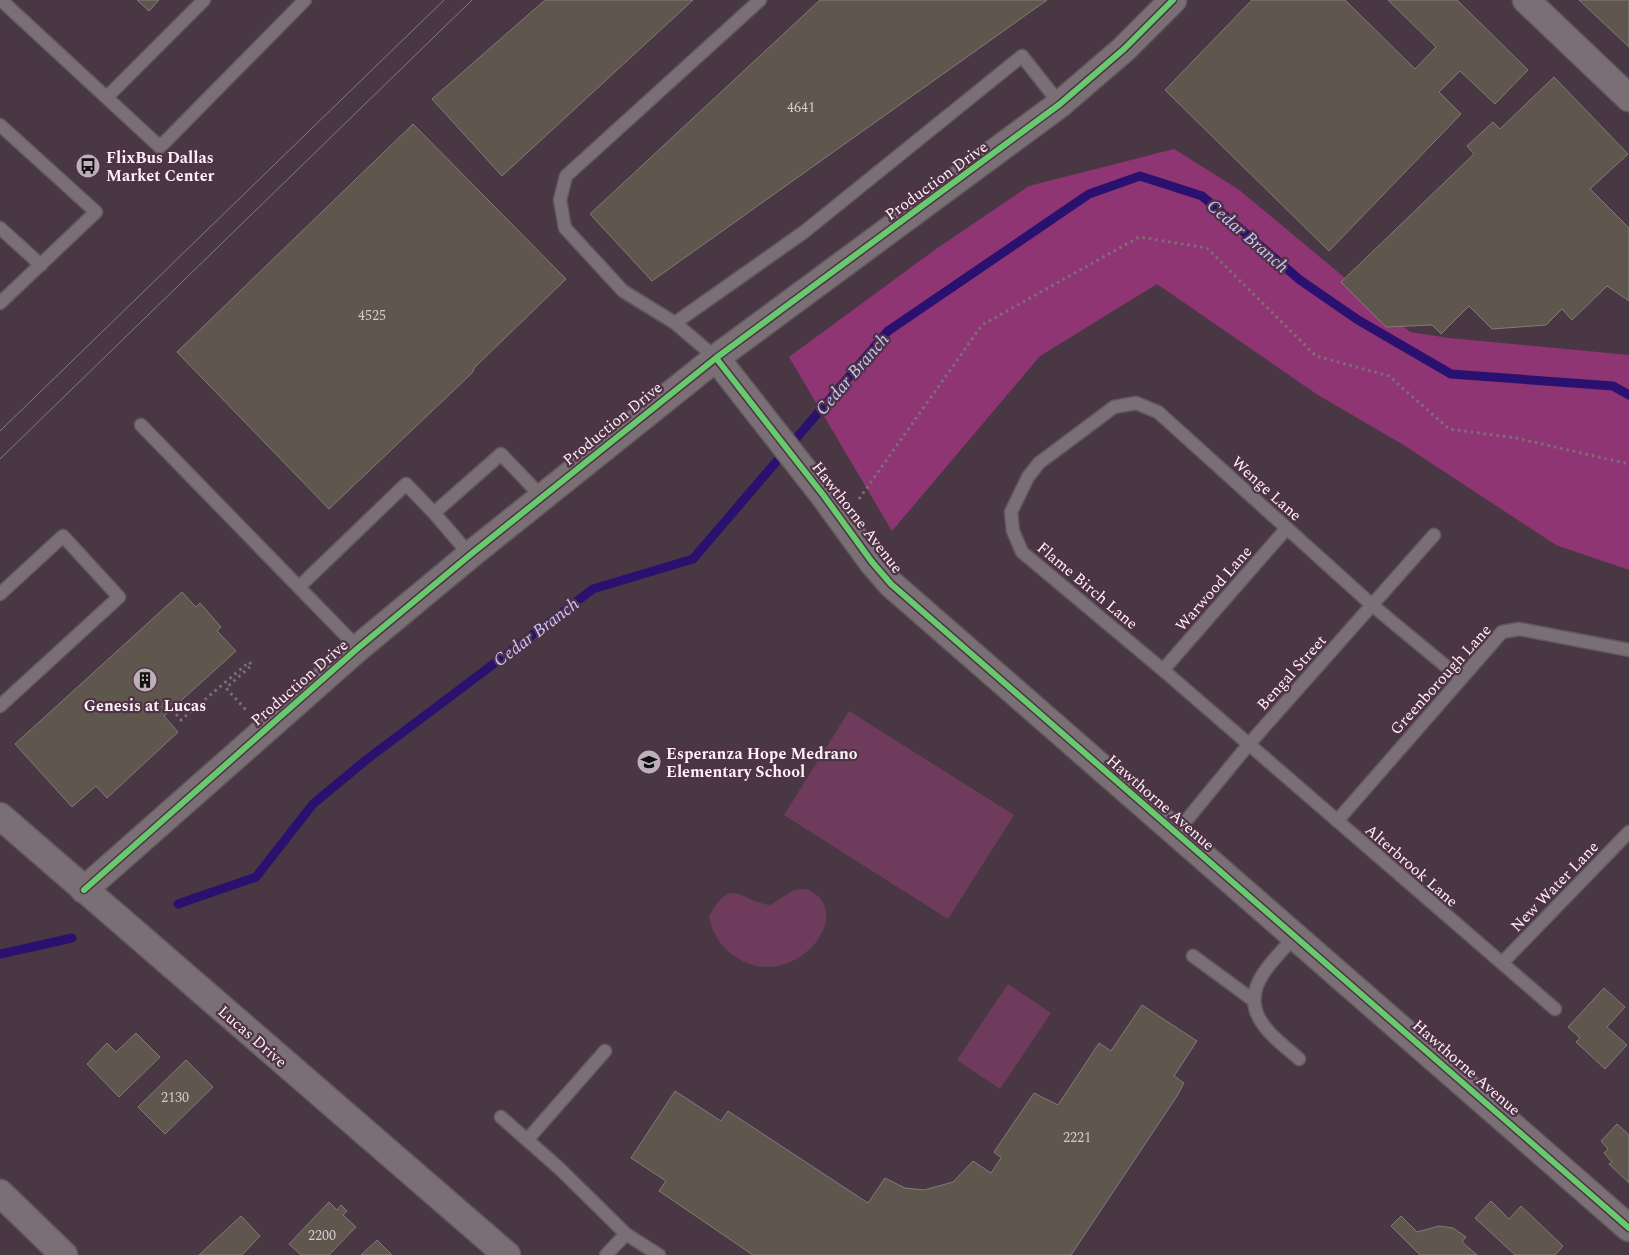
<svg xmlns="http://www.w3.org/2000/svg" width="1629" height="1255" font-family="Spectral,serif">
<style>
.green{fill:#6e3b5c}
.forest{fill:#903573}
.lines{fill:none;stroke-linecap:round;stroke-linejoin:round}
.stream{stroke:#2a1170;stroke-width:9}
.building{fill:#5f564e;stroke:#837a78}
.service-casing{stroke:#63575f;stroke-width:15}
.minor-casing{stroke:#63575f;stroke-width:29}
.path{stroke:#7b6f77;stroke-width:3;stroke-dasharray:2.5 4;stroke-linecap:butt}
.service{stroke:#7b6f76;stroke-width:12}
.minor{stroke:#7b6f76;stroke-width:26}
.tram{stroke:#84787e;stroke-width:1}
.cycleway-casing{stroke:#4f3244;stroke-width:9}
.cycleway{stroke:#67ca6e;stroke-width:6}
.labels{text-anchor:middle;stroke-width:4.5;stroke-linejoin:round;paint-order:stroke}
.number-label{font-size:14px;fill:#d6cace}
.poi-label{font-size:16px;font-weight:bold;fill:#fdf1f8;stroke:#4f3244;text-anchor:start}
.street-label{font-size:16px;fill:#fdf1f8;stroke:#4f3244}
.water-label{font-size:18px;font-style:italic;fill:#c3c6fc;stroke:#4f3244}
</style>
<rect width="100%" height="100%" fill="#493843"/>
<path class="green" d="M 849,711 L 1014,815 L 948,919 L 784,815 Z
M 807,889 C 860,913 793,992 739,959 C 722,949 713,936 709,916 C 733,875 739,901 770,905 L 794,890 Z
M 1008,984 L 1051,1013 L 1000,1089 L 957,1060 Z"/>
<path class="forest" d="M 1174,149 L 1238,189 L 1410,332 L 1449,338 L 1629,355 L 1629,570 L 1556,545 L 1402,444 L 1318,395 L 1157,284 L 1040,356 L 892,531 L 789,357 L 936,249 L 1029,186 Z"/>
<g class="lines">
<path class="stream" d="M 178,904 L 256,877 L 313,804 L 366,760 L 593,589 L 693,559 L 888,331 L 1089,194 L 1140,176 L 1202,196 L 1300,280 L 1358,320 L 1451,374 L 1613,386 L 1629,395
M 0,954 L 72,938"/>
</g>
<path class="building" d="M 137,0 L 159,0 L 149,11 Z
M 545,0 L 693,0 L 502,176 L 432,99 Z
M 820,0 L 1047,0 L 652,281 L 590,214 Z
M 1252,0 L 1345,0 L 1415,69 L 1436,47 L 1388,0 L 1457,0 L 1528,70 L 1495,104 L 1460,71 L 1439,92 L 1461,114 L 1329,251 L 1165,90 Z
M 1579,0 L 1629,0 L 1629,47 Z
M 1554,77 L 1628,154 L 1590,189 L 1629,228 L 1629,301 L 1607,286 L 1572,320 L 1562,309 L 1546,325 L 1492,329 L 1469,306 L 1441,334 L 1432,325 L 1386,327 L 1341,282 L 1474,154 L 1467,146 L 1493,122 L 1500,129 Z
M 413,124 L 566,279 L 475,367 L 472,373 L 329,509 L 177,352 Z
M 182,592 L 196,607 L 200,603 L 221,627 L 217,631 L 236,651 L 164,716 L 178,732 L 107,798 L 96,786 L 72,807 L 15,744 Z
M 1604,988 L 1625,1007 L 1607,1027 L 1627,1045 L 1605,1069 L 1576,1042 L 1580,1038 L 1568,1027 Z
M 1142,1005 L 1197,1041 L 1174,1076 L 1184,1083 L 1177,1096 L 1071,1255 L 753,1255 L 659,1191 L 666,1181 L 631,1158 L 675,1091 L 721,1121 L 728,1111 L 868,1203 L 885,1178 L 905,1188 L 924,1190 L 953,1182 L 973,1161 L 991,1173 L 1001,1158 L 994,1152 L 1034,1093 L 1058,1105 L 1099,1043 L 1111,1051 Z
M 136,1033 L 160,1057 L 119,1097 L 87,1064 L 107,1043 L 116,1052 Z
M 186,1060 L 213,1087 L 165,1134 L 138,1107 Z
M 1617,1124 L 1629,1135 L 1629,1183 L 1609,1164 L 1612,1162 L 1604,1153 L 1608,1149 L 1601,1141 Z
M 1491,1201 L 1509,1219 L 1521,1206 L 1563,1246 L 1555,1255 L 1515,1255 L 1475,1218 Z
M 329,1202 L 337,1210 L 341,1205 L 347,1211 L 343,1215 L 356,1227 L 329,1255 L 301,1255 L 289,1244 Z
M 241,1216 L 260,1236 L 242,1255 L 199,1255 Z
M 1401,1216 L 1417,1232 L 1439,1226 L 1453,1228 L 1466,1237 L 1462,1242 L 1477,1255 L 1420,1255 L 1391,1226 Z
M 377,1240 L 392,1255 L 361,1255 Z"/>
<g class="lines">
<defs>
<path id="service" d="M 1,0 L 160,147 L 305,0
M 107,97 L 204,0
M 0,125 L 96,212 L 0,303
M 0,228 L 41,265
M 675,323 L 804,232 L 1022,56 L 1060,104
M 716,358 L 675,323 L 623,291 L 565,228 L 560,200 L 566,176 L 760,0
M 141,425 L 358,648
M 470,555 L 434,513 L 501,454 L 542,497
M 299,587 L 406,484 L 434,513
M 0,594 L 63,536 L 119,597 L 0,706
M 1163,670 L 1287,528
M 1460,678 L 1372,605 L 1158,412 L 1136,403 L 1114,407 L 1039,463 L 1028,477 L 1011,512 L 1013,531 L 1022,552 L 1163,670 L 1555,1009
M 1337,821 L 1502,632 L 1519,629 L 1629,650
M 1176,833 L 1249,744 L 1434,535
M 1296,935 C 1272,963 1236,991 1265,1027 C 1274,1039 1288,1049 1299,1059
M 1193,956 L 1253,1000
M 1502,963 L 1629,832
M 501,1117 L 560,1169 L 626,1234 L 659,1255
M 527,1140 L 605,1051
M 606,1255 L 626,1234"/>
<path id="minor" d="M 1526,0 L 1629,98
M 716,358 L 824,496 L 872,562 L 891,584 L 1629,1228
M 0,816 L 507,1255
M 84,890 L 358,648 L 470,555 L 716,358 L 1060,104 L 1124,49 L 1173,0
M 0,1193 L 64,1255"/>
</defs>
<use href="#service" class="service-casing"/>
<use href="#minor" class="minor-casing"/>
<path class="path" d="M 859,499 L 982,325 L 1139,237 L 1207,248 L 1316,356 L 1389,376 L 1449,429 L 1516,438 L 1629,464
M 172,709 L 181,720 L 249,662 L 252,665 L 226,688 L 246,710"/>
<use href="#service" class="service"/>
<use href="#minor" class="minor"/>
<path class="tram" d="M 0,431 L 444,0
M 0,459 L 472,0"/>
<defs>
<path id="cycleway" d="M 716,358 L 824,496 L 872,562 L 891,584 L 1629,1228
M 84,890 L 358,648 L 470,555 L 716,358 L 1060,104 L 1124,49 L 1173,0"/>
</defs>
<use href="#cycleway" class="cycleway-casing"/>
<use href="#cycleway" class="cycleway"/>
</g>
<defs>
<symbol id="bus-disc" viewBox="-11 -11 22 22"><circle r="9.5" fill="#beb0b9" stroke="#4f3244"/><path d="M-5-6H5V4H4V6H2V4H-2V6H-4V4H-5ZM-3.5-4V0h7V-4ZM-3.5 1.2v1.5H-2V1.2ZM2 1.2v1.5H3.5V1.2Z" fill="#111"/></symbol>
<symbol id="building-disc" viewBox="-11 -11 22 22"><circle r="9.5" fill="#beb0b9" stroke="#4f3244"/><path d="M-4-6H4V6H1V3H-1V6H-4ZM-2.5-4.3h1.7v1.8h-1.7ZM.8-4.3h1.7v1.8H.8ZM-2.5-1h1.7V.8h-1.7ZM.8-1h1.7V.8H.8Z" fill="#111"/></symbol>
<symbol id="school-disc" viewBox="-11 -11 22 22"><circle r="9.5" fill="#beb0b9" stroke="#4f3244"/><path d="M0-5L7-2L0 1L-7-2ZM-4 1L0 2.5L4 1V4Q0 6-4 4Z" fill="#111"/></symbol>
</defs>
<g fill-rule="evenodd">
<use href="#bus-disc" x="74" y="152" width="28" height="28"/>
<use href="#building-disc" x="131" y="666" width="28" height="28"/>
<use href="#school-disc" x="635" y="748" width="28" height="28"/>
</g>
<g class="labels">
<g class="number-label">
<text x="801" y="112">4641</text>
<text x="372" y="320">4525</text>
<text x="175" y="1102">2130</text>
<text x="1077" y="1142">2221</text>
<text x="322" y="1240">2200</text>
</g>
<g class="poi-label">
<text x="106" y="163">FlixBus Dallas<tspan x="106" dy="18">Market Center</tspan></text>
<text x="145" y="711" text-anchor="middle">Genesis at Lucas</text>
<text x="666" y="759">Esperanza Hope Medrano<tspan x="666" dy="18">Elementary School</tspan></text>
</g>
<g class="street-label">
<text transform="translate(936 180) rotate(-36)" y="6">Production Drive</text>
<text transform="translate(612 423) rotate(-39)" y="6">Production Drive</text>
<text transform="translate(1267 488) rotate(42)" y="6">Wenge Lane</text>
<text transform="translate(858 517) rotate(52)" y="6">Hawthorne Avenue</text>
<text transform="translate(1088 585) rotate(40)" y="6">Flame Birch Lane</text>
<text transform="translate(1213 588) rotate(-49)" y="6">Warwood Lane</text>
<text transform="translate(1291 672) rotate(-48)" y="6">Bengal Street</text>
<text transform="translate(1440 679) rotate(-48)" y="6">Greenborough Lane</text>
<text transform="translate(299 682) rotate(-41)" y="6">Production Drive</text>
<text transform="translate(1161 802) rotate(41)" y="6">Hawthorne Avenue</text>
<text transform="translate(1412 865) rotate(41)" y="6">Alterbrook Lane</text>
<text transform="translate(1554 886) rotate(-46)" y="6">New Water Lane</text>
<text transform="translate(253 1036) rotate(41)" y="6">Lucas Drive</text>
<text transform="translate(1467 1067) rotate(41)" y="6">Hawthorne Avenue</text>
</g>
<g class="water-label">
<text transform="translate(1248 236) rotate(41)" y="6">Cedar Branch</text>
<text transform="translate(852 374) rotate(-49)" y="6">Cedar Branch</text>
<text transform="translate(536 632) rotate(-37)" y="6">Cedar Branch</text>
</g>
</g>
</svg>
